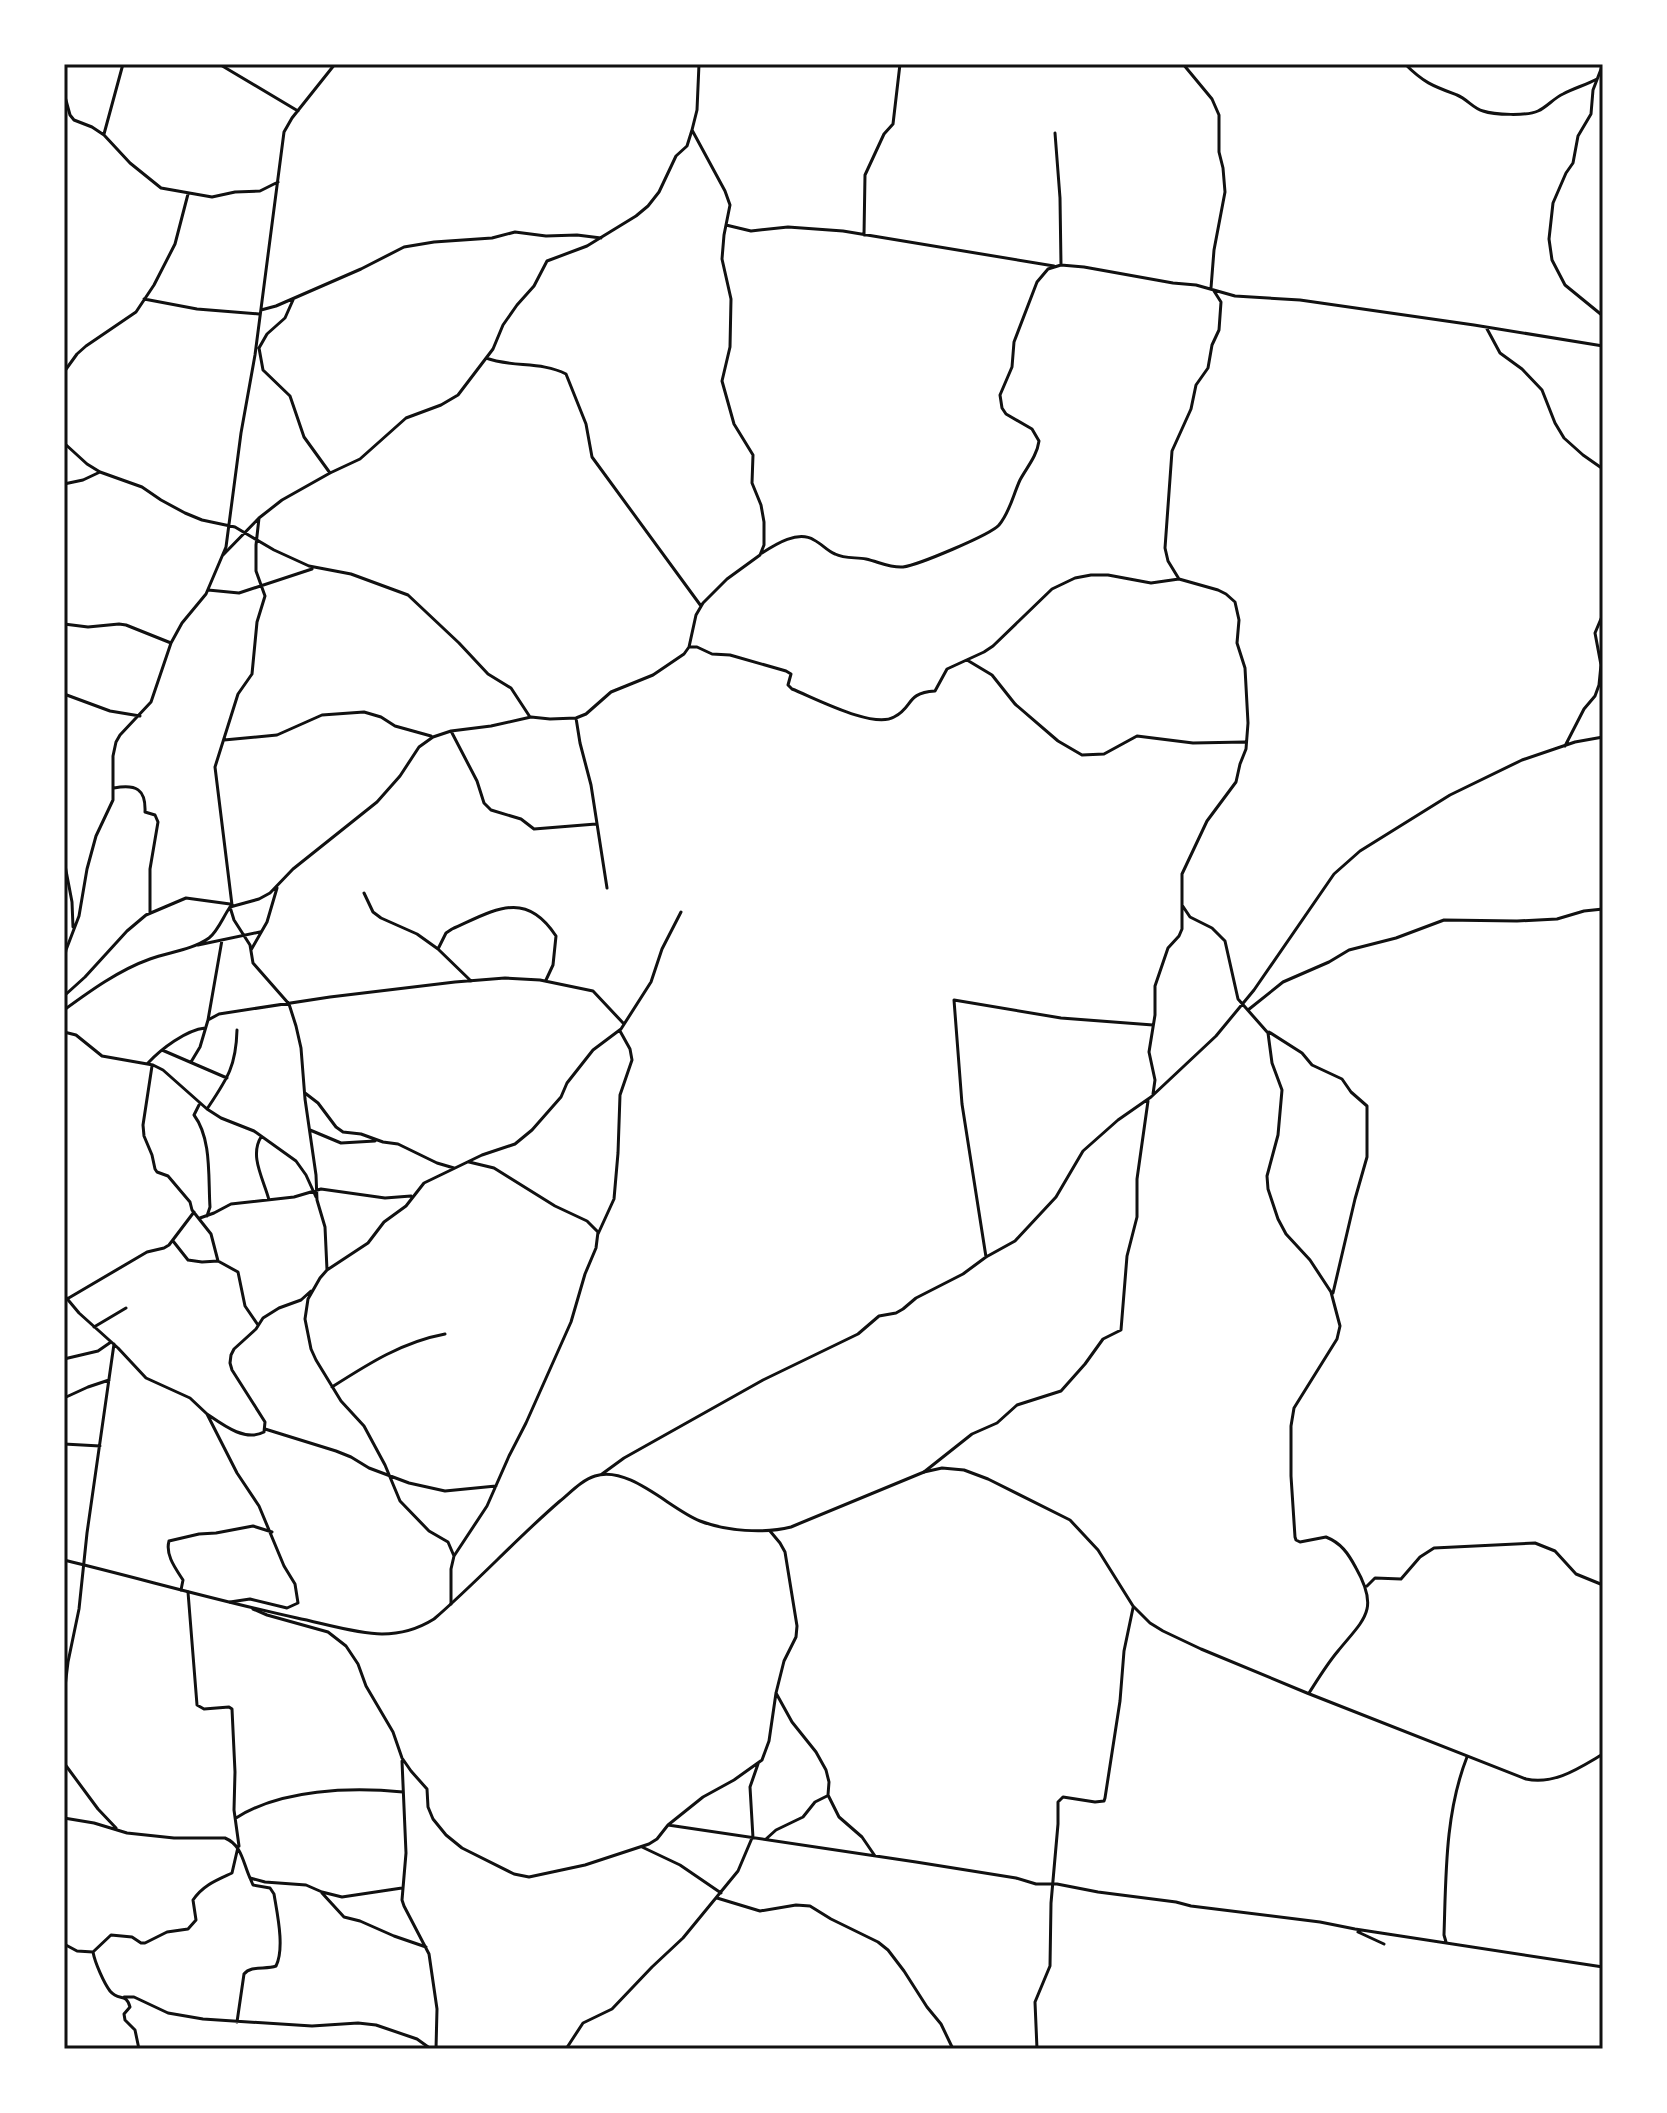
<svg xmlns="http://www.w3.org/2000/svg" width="1667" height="2113" font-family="'Asap Condensed',sans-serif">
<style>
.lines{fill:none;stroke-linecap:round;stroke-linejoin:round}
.minor{stroke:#111;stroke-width:3}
.tertiary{stroke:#111;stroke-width:3}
.neatline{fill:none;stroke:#111;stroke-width:3}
</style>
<rect width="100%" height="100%" fill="#fff"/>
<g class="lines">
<path class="minor" d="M 219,64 L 298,111
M 1183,64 L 1212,99 L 1219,115 L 1219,152 L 1223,168 L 1225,192 L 1214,250 L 1211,288
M 1405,64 C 1424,83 1433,86 1457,95 C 1467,99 1474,109 1483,111 C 1494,115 1528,116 1538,111 C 1547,107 1554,98 1563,94 C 1574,88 1586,85 1597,79
M 1603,64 L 1593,90 L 1591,114 L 1578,136 L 1573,163 L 1566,173 L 1553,203 L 1549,239 L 1552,260 L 1565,285 L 1603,316
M 64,93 L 70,115 L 74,120 L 92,127 L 104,135 L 130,163 L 161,188 L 212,197 L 235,192 L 260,191 L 278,182
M 1055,133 L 1060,198 L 1061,265
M 104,134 L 123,64
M 726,225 L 751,231 L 788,227 L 843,231 L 1054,266
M 864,235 L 865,175 L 884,134 L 893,124 L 900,64
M 144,299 L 197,309 L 259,314
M 261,310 L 276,306 L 361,269 L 404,247 L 434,242 L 492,238 L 515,232 L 546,236 L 577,235 L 601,238
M 1486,327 L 1500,353 L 1522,369 L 1542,390 L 1555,423 L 1564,438 L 1583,455 L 1603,469
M 259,348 L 263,370 L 290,396 L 304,437 L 330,473
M 259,348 L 267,334 L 285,318 L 293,300
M 486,358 C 512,368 541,361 566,374 L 586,424 L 592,457 L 701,606
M 64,372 L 77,354 L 86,346 L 136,312 L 154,285 L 175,244 L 188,194
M 64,443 L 87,464 L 100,472 L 142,487 L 161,500 L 185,513 L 202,520 L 235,527 L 274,550 L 309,566 L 351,574 L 408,595 L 459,643 L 488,674 L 511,688 L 530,717
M 64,484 L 83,480 L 100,472
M 762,553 C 776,544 798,530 814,540 C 822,544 827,551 835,554 C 845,559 856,557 866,559 C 879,562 890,568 903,567 C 918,565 990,535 999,525 C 1010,512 1013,495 1020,480 C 1027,467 1037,456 1039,441 L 1032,429 L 1006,414 L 1002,408 L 1000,395 L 1012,367 L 1014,342 L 1037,282 L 1048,269 L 1061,265 L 1084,267 L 1173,283 L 1196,285 L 1235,296 L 1300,300 L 1474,325 L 1603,346
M 223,555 L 259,518 L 282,500 L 330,473 L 360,459 L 406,418 L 441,405 L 458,395 L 493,349 L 503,325 L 517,305 L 534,286 L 547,261 L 587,246 L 636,216 L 648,206 L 659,192 L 676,156 L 687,146 L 692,130
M 208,590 L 239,593 L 312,569
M 64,624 L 88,627 L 119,624 L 126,625 L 171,643
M 689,647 L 697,647 L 712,654 L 730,655 L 786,671 L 791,674 L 788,685 L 792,689 C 815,698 873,729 894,717 C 914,707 905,693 935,691 L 947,669 L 984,652 L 993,646 L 1052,589 L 1075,578 L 1091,575 L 1108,575 L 1151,583 L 1179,579
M 967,660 L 992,675 L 1015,704 L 1058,741 L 1082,755 L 1104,754 L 1137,736 L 1193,743 L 1245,742
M 64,694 L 110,711 L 140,716
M 576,718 L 580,743 L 591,785 L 607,888
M 451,731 L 477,781 L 484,803 L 491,810 L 521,819 L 534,829 L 596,824
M 224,740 L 277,735 L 322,715 L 364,712 L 381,717 L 395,726 L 431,736
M 1565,746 L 1584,709 L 1595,696 L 1599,685 L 1601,665 L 1595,633 L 1603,614
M 114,788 C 136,784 146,789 145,812 L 155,815 L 158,822 L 150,869 L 150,913
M 64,860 L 72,902 L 73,927
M 364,893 L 373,912 L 381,918 L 417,934 L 438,949 L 471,981
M 232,905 L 215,767 L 238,694 L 252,674 L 257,622 L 265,596 L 256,571 L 256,545 L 259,518
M 1182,905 L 1190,917 L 1212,928 L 1225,941 L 1238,999 L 1268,1033 L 1272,1063 L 1282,1090 L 1278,1135 L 1267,1176 L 1268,1189 L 1278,1219 L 1286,1234 L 1310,1260 L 1331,1292 L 1340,1326 L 1337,1339 L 1294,1408 L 1291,1426 L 1291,1476 L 1295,1537 L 1296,1540 L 1300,1542 L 1326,1537 C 1341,1543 1348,1553 1356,1568 C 1380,1610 1364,1619 1338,1651 C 1327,1664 1318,1679 1309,1693
M 230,907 L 234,920 L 250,945 L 253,963 L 289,1004 L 296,1026 L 301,1048 L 305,1099 L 316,1175 L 317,1200 L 325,1227 L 327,1270
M 198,945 L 260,932
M 438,949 L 446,933 L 452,929 C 493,911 525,888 556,936 L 553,965 L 546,980
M 251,950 L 267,922 L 277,888
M 64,961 L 66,950 L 79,916 L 87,869 L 96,836 L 113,800 L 113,756 L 116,742 L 120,735 L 151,702 L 171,643 L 182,623 L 206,594 L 226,547 L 241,433 L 255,355 L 284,132 L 292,118 L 335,64
M 64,996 L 85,977 L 127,931 L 146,915 L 186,898 L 230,904
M 64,1010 C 90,991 119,970 150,959 C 169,952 192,950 209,938 C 218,931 223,917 230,907 L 259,899 L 270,893 L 293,869 L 377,802 L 400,776 L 419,747 L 433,737 L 451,731 L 491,726 L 531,717 L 550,719 L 576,718 L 586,714 L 611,692 L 653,675 L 684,654 L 689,647 L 696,615 L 703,603 L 727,579 L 760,555 L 764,545 L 764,522 L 761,505 L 752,483 L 753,455 L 734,424 L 722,381 L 730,347 L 731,299 L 722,259 L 724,235 L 730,205 L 725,191 L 692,130 L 697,110 L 699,64
M 1248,1010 L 1283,982 L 1329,962 L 1349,950 L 1396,938 L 1444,920 L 1517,921 L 1557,919 L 1584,911 L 1603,909
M 208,1020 L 222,940
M 64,1032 L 76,1035 L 102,1056 L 153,1065 L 163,1070 L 207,1109 L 221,1118 L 254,1131 L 296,1161 L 306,1175 L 316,1197
M 1269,1032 L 1302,1053 L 1312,1065 L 1342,1079 L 1351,1092 L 1367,1106 L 1367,1157 L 1355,1199 L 1333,1293
M 162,1050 L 227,1078
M 191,1062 L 200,1047 L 208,1020 L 219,1014 L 330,997 L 455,982 L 505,978 L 540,980 L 593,991 L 624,1024
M 148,1063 C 161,1049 186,1030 205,1028
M 152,1066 L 143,1125 L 144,1136 L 152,1155 L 155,1169 L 157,1172 L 168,1176 L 190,1202 L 192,1210 L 211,1234 L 218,1261 L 238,1272 L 245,1306 L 258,1325
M 305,1093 L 318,1103 L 336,1127 L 343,1132 L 361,1134 L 383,1142 L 398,1144 L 437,1163 L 454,1168
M 1153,1094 L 1155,1080 L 1149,1052 L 1155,1015 L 1155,986 L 1168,948 L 1179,936 L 1182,929 L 1182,874 L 1207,821 L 1236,782 L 1240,764 L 1246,749 L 1248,723 L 1245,668 L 1237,643 L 1239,620 L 1235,602 L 1226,594 L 1218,590 L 1179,579 L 1168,561 L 1165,548 L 1172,451 L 1191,409 L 1196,385 L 1208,368 L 1212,345 L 1219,330 L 1221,302 L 1214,291
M 199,1105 L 194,1115 C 212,1139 208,1178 210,1207 L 207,1216
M 207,1109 C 227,1079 236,1067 237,1030
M 310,1130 L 341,1143 L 375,1141
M 261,1137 C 249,1156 264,1180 269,1200
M 200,1218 L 214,1213 L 231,1204 L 294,1197 L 321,1189 L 385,1198 L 411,1196
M 598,1234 L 614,1199 L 618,1153 L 620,1095 L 632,1060 L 630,1049 L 620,1031
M 173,1241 L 188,1260 L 202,1262 L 218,1261
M 986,1257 L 962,1104 L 954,1000 L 1061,1018 L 1153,1025
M 64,1295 L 79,1313 L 118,1348 L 146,1378 L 190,1398 L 207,1414 L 237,1473 L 259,1506 L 284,1566 L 295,1584 L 298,1603 L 287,1608 L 250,1599 L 230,1602
M 67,1299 L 147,1252 L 164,1248 L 169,1245 L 194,1212
M 94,1327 L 126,1308
M 64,1359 L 98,1351 L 111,1342
M 332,1387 C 368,1364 402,1342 445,1334
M 64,1398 L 88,1387 L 109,1380
M 207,1414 C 223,1425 245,1442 264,1432 L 265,1422 L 232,1370 L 230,1363 L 231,1355 L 234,1349 L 256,1329 L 263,1318 L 279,1308 L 301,1300 L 311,1291
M 265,1429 L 336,1451 L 351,1457 L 369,1468 L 409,1483 L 445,1491 L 496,1486
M 64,1444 L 100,1446
M 924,1472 L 972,1434 L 997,1423 L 1017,1405 L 1061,1391 L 1085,1364 L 1103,1339 L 1121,1330 L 1127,1256 L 1137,1217 L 1137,1179 L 1148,1101
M 602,1474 L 624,1458 L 763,1380 L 858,1334 L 879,1316 L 896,1313 L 903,1309 L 916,1298 L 963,1274 L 986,1257 L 1015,1241 L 1056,1197 L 1083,1151 L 1118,1120 L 1151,1097 L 1216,1036 L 1254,990 L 1334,874 L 1360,851 L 1450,795 L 1522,760 L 1575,742 L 1603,737
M 454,1556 L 448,1542 L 429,1531 L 400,1501 L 385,1465 L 364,1426 L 341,1401 L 316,1360 L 311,1349 L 305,1319 L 308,1299 L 320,1278 L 327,1270 L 368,1243 L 384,1222 L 406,1206 L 424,1183 L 482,1155 L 515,1144 L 532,1130 L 561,1097 L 567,1083 L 593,1050 L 621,1029 L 651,982 L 662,949 L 681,912
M 1367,1586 L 1375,1578 L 1401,1579 L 1420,1557 L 1434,1548 L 1535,1543 L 1555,1551 L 1576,1574 L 1603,1585
M 181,1590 L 183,1580 C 176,1569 165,1555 169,1541 L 199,1534 L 216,1533 L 253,1526 L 272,1532
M 188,1592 L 197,1705 L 204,1709 L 229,1707 L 232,1709 L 235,1772 L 234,1810 L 239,1846
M 451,1604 L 451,1569 L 454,1556 L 487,1506 L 509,1456 L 526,1423 L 571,1322 L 585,1274 L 596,1248 L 598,1232 L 587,1221 L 555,1206 L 494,1168 L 469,1162
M 253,1609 L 267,1615 L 328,1632 L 346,1646 L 358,1664 L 366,1686 L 393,1732 L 402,1758 L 411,1771 L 427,1789 L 428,1807 L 433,1819 L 446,1835 L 462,1848 L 514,1874 L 529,1877 L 585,1865 L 649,1844 L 657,1839 L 668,1825 L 703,1797 L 734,1780 L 762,1760 L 769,1741 L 776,1693 L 784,1661 L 796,1637 L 797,1626 L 785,1552 L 780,1543 L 770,1531
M 776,1693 L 792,1722 L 816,1752 L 826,1770 L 829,1782 L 828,1795 L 839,1817 L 862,1837 L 875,1856
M 64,1695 L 68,1662 L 79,1609 L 87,1533 L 114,1344
M 402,1761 L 406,1853 L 402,1900 L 404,1906 L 429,1954 L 437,2009 L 436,2049
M 64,1763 L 98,1809 L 116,1828
M 64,1818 L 94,1823 L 127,1833 L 174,1838 L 225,1838 C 242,1845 243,1863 250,1878 L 265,1882 L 306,1885 L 322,1892 L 342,1897 L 402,1888
M 236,1818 C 281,1789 351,1787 403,1792
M 668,1825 L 916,1862 L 1016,1878 L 1036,1884 L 1057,1884 L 1098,1892 L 1176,1902 L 1191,1906 L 1320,1922 L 1355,1929 L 1603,1967
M 753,1838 L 750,1787 L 758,1764
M 766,1839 L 776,1830 L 803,1817 L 815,1802 L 827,1796
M 642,1847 L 680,1865 L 721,1893
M 322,1893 L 344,1917 L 360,1921 L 394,1936 L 426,1947
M 717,1898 L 760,1911 L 796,1905 L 810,1906 L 831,1919 L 878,1942 L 888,1950 L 904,1971 L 927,2007 L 941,2024 L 953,2049
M 1358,1932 L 1384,1944
M 1446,1942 L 1444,1935 C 1446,1875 1445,1813 1467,1757
M 64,1944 L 77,1951 L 93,1952 L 111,1935 L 132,1937 L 141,1943 L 145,1943 L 167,1932 L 188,1929 L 196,1920 L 193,1900 C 203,1885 217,1880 232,1873 L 238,1847
M 93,1952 C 95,1963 104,1983 110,1991 C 119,2002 126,1992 130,2007 L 124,2014 L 125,2020 L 135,2030 L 139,2049
M 124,1997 L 134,1997 L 168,2013 L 203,2019 L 312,2026 L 358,2023 L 376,2025 L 417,2039 L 431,2049
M 237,2022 L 244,1974 C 251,1965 266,1970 276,1966 C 285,1948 277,1913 274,1894 L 270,1888 L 253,1885 L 250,1878
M 566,2049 L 583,2023 L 612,2009 L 652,1967 L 683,1938 L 738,1871 L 752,1838
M 1037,2049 L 1035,2002 L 1050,1966 L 1051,1903 L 1058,1824 L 1058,1802 L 1063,1797 L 1095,1802 L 1104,1801 L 1105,1798 L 1120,1701 L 1124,1651 L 1133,1608"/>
<path class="tertiary" d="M 64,1560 C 142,1579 219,1601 297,1618 C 322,1623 357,1634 382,1634 C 401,1634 418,1629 434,1619 C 478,1581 517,1538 560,1501 C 571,1492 582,1480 595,1476 C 629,1465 670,1509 700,1521 C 726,1531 764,1534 791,1527 L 924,1472 L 942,1468 L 964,1470 L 988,1479 L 1070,1520 L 1098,1550 L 1133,1606 L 1150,1623 L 1163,1631 L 1201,1649 L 1307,1693 L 1526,1779 C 1555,1785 1579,1768 1603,1754"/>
</g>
<rect width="1667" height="2113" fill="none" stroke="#ffffff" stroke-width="132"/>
<rect x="66" y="66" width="1535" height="1981" class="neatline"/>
</svg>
